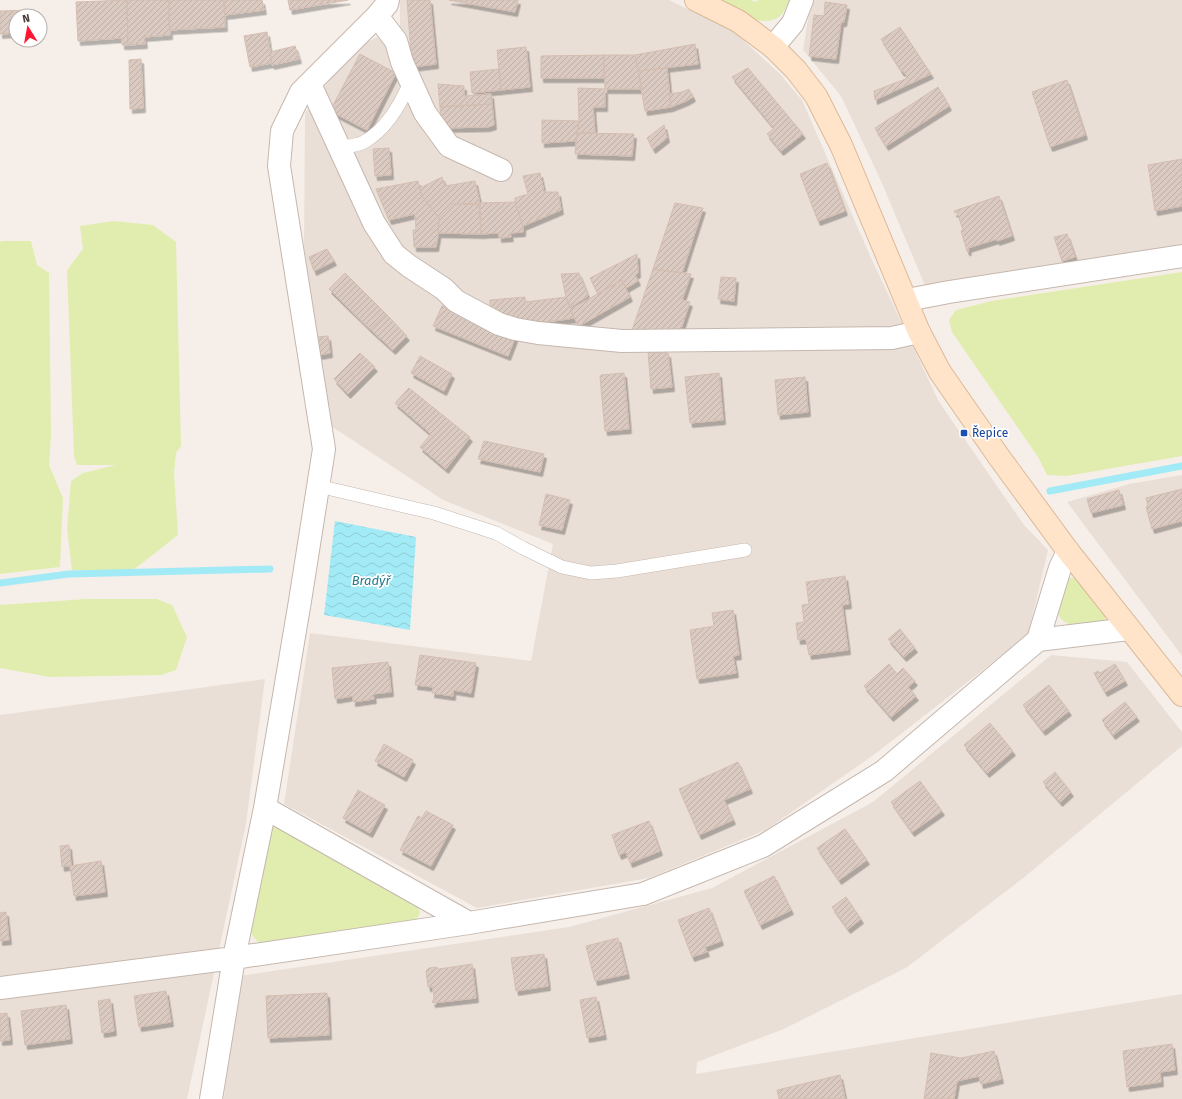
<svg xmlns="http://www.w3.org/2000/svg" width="1182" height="1099" font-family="'Fira Sans',sans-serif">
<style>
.residential{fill:#eadfd7}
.green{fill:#e1edaf}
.water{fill:url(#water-waves)}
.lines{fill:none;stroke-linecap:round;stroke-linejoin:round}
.stream{stroke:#a2eaf6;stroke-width:7}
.building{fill:url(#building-hatch);stroke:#d4bdb0;filter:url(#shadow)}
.lane-casing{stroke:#c5b7ae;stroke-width:14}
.street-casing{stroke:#c5b7ae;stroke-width:24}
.secondary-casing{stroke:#dcb898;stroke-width:24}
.lane{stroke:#fff;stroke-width:13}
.street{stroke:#fff;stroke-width:22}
.secondary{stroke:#ffe4ca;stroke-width:22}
.transit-dot{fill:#1a4fb4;stroke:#fff;stroke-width:1.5}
.labels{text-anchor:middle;stroke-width:3.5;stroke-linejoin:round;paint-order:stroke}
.transit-label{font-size:12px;fill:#164399;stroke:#fff;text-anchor:start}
.water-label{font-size:13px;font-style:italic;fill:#207a8c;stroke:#fff}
</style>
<defs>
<pattern id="water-waves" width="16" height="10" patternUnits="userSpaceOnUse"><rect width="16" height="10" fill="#a2eaf6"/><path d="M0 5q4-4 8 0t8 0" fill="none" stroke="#8dcad4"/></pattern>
<pattern id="building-hatch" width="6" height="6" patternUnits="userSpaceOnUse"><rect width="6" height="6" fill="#dbcac1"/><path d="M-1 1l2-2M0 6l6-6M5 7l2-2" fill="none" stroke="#bdaea6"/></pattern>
<filter id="shadow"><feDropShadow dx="2.5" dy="4.5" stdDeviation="0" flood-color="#0004"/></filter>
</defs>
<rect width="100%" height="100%" fill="#f6efe9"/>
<path class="residential" d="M 400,0 L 669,0 L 733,31 L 779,73 L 802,100 L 872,260 L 939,402 L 1024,525 L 1048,550 L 1028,635 L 875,754 L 766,830 L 649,878 L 477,908 L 284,804 L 310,633 L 531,661 L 553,544 L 443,500 L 331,426 L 320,368 L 304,247 L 305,113 L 353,49 L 400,26 Z
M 811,0 L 1182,0 L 1182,248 L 926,288 L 881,181 L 841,96 L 803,50 Z
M 1182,475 L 1182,656 L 1067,502 L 1129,484 Z
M 1051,655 L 1127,662 L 1182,732 L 1182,746 L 1022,879 L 906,968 L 784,1029 L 697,1062 L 696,1074 L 1182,994 L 1182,1099 L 224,1099 L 239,976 L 569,927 L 712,888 L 873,802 Z
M 265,679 L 246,824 L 187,1099 L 0,1099 L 0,715 Z"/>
<path class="green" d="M 719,0 L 750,0 L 756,2 L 758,0 L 790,0 C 787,5 784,13 780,16 C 760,31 736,9 719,0 Z
M 113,221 L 153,225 L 176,242 L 181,446 L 176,453 L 174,473 L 178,535 L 132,571 L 72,570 L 67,529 L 71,481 L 83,473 L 116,465 L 77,465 L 74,456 L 67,270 L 83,249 L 80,226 Z
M 2,241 L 31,241 L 37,265 L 49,273 L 51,435 L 49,465 L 63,498 L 60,567 L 0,574 L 0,242 Z
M 1182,272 L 1182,456 L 1067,476 L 1047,475 L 1038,457 L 952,332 L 949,320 L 956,310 L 991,301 Z
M 1072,578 L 1076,578 L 1105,615 L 1105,620 L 1104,622 C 1087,624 1062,632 1057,610 L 1065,579 Z
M 86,599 L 157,599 L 172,605 L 187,637 L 176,670 L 161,675 L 50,677 L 0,668 L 0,605 Z
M 276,823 L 416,902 L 420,912 L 417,919 L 412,923 L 262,945 C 255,939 251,936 250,927 L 272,826 Z"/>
<path class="water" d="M 335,521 L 416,537 L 410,630 L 324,615 Z"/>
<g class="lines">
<path class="stream" d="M 1050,491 L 1182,466
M 0,583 L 69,574 L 270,569"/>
</g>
<path class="building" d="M 127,0 L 128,45 L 122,45 L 122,38 L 78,41 L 76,2 Z
M 127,0 L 169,0 L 170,35 L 144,37 L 145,44 L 128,45 Z
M 169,0 L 224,0 L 225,27 L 169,30 Z
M 224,0 L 262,0 L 264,10 L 225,15 Z
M 288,0 L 348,0 L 290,10 Z
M 407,0 L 430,0 L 436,64 L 412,67 Z
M 449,0 L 518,0 L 515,12 Z
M 825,2 L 847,5 L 844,22 L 841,22 L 836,59 L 809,56 L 814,15 L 824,16 Z
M 34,10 L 34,16 L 16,16 L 16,33 L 0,34 L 0,11 Z
M 900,27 L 931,74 L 875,100 L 874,91 L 908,78 L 903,71 L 902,72 L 881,39 Z
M 267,32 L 272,63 L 250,67 L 244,36 Z
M 695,44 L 698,64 L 638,71 L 635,55 Z
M 295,46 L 299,59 L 272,65 L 270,52 Z
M 526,47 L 530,87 L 501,90 L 497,50 Z
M 360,54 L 396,73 L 367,130 L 330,111 Z
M 604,55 L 604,78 L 541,78 L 541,56 Z
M 604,55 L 635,55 L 642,89 L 605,89 Z
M 141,59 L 143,108 L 130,109 L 129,60 Z
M 667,68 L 671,107 L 645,111 L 638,71 Z
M 748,68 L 803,134 L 781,151 L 767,134 L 774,128 L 732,77 Z
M 499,69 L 501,90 L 472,93 L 470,72 Z
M 1067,80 L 1085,135 L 1050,147 L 1032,92 Z
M 438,84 L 464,86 L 464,96 L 491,94 L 492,104 L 440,107 Z
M 938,87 L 949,106 L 886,146 L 875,128 Z
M 578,88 L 605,89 L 605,107 L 593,107 L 595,133 L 577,133 L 579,121 Z
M 689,89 L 693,97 L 686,101 L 671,107 L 669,94 L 682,92 Z
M 492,104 L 494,125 L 488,127 L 442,128 L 440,107 Z
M 542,120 L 579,121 L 576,141 L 542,143 Z
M 664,125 L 667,138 L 653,149 L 647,138 Z
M 577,133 L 634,134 L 632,156 L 575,154 Z
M 389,148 L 391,175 L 375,176 L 373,149 Z
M 1182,159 L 1182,206 L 1155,211 L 1148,165 Z
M 827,163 L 845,211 L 818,221 L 800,174 Z
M 540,173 L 544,192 L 558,192 L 561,210 L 523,226 L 515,202 L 515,198 L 528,194 L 523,176 Z
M 442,177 L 445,186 L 475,181 L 480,204 L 453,204 L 439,218 L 421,195 L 420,188 Z
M 418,181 L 421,195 L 439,218 L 438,236 L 436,247 L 414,247 L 413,230 L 416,230 L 415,214 L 389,220 L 376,189 Z
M 999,196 L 1012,236 L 997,241 L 997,239 L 968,248 L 969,251 L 967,251 L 961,231 L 963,230 L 957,212 L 955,213 L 954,211 Z
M 515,202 L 523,226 L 523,232 L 510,233 L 511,237 L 499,238 L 499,233 L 481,234 L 480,203 Z
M 675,203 L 703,208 L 682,273 L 653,269 Z
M 453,204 L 479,204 L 481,234 L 438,233 L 439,218 Z
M 1067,234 L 1075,257 L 1062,261 L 1054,237 Z
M 327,249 L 334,261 L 314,271 L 309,257 Z
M 637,254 L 638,273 L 635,275 L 638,281 L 626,288 L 622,280 L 598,294 L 590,278 Z
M 653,269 L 691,274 L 682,300 L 690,302 L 680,332 L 631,333 Z
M 345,273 L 386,314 L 370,329 L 329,289 Z
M 579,273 L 588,296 L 571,307 L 566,297 L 561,274 Z
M 721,277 L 736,278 L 734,301 L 718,299 Z
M 622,280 L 630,297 L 579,326 L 574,318 L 571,309 Z
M 525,297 L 525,302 L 566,297 L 574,318 L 547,322 L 516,324 L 490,309 L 490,300 Z
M 442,306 L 516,335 L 508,356 L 433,326 Z
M 386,314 L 407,336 L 393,350 L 370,329 Z
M 328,336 L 330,353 L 319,355 L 317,337 Z
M 648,352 L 668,353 L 672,387 L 651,389 Z
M 360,353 L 375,367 L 348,394 L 334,379 Z
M 420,356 L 452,374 L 444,391 L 411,373 Z
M 624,373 L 629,429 L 605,431 L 600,377 L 601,375 Z
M 719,373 L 723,420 L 690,423 L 685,377 Z
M 805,377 L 808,412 L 778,415 L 775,380 Z
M 409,388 L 470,437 L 446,469 L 420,447 L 431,434 L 395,403 Z
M 484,441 L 544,454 L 540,472 L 478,459 Z
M 1182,489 L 1182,523 L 1181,521 L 1152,529 L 1146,507 L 1148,506 L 1146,498 Z
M 1119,490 L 1123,505 L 1091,513 L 1087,499 Z
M 546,494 L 570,500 L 562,530 L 539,525 Z
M 845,576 L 849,604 L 842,605 L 848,650 L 809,655 L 806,639 L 798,640 L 796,623 L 804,622 L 802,605 L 809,604 L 806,582 Z
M 733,610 L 739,655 L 733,656 L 736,673 L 697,679 L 690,630 L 714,626 L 712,613 Z
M 900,629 L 915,648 L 904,657 L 888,639 Z
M 420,655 L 476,663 L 471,693 L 453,690 L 453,696 L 432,693 L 433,687 L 415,685 Z
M 388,662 L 391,692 L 373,694 L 374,699 L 353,702 L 353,696 L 335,699 L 332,668 Z
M 889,664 L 897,674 L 903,668 L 915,681 L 908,687 L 916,696 L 891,717 L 864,686 Z
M 1115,664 L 1125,681 L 1105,692 L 1094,673 L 1098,671 L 1100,673 Z
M 1049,685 L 1069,711 L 1043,731 L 1023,705 Z
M 1125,702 L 1137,717 L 1113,735 L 1102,720 Z
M 990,723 L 1013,751 L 987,773 L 964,745 Z
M 384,744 L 413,760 L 404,777 L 375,761 Z
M 738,762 L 750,789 L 724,800 L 733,820 L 699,835 L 679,789 Z
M 1055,772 L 1071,792 L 1060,802 L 1043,782 Z
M 920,781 L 942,811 L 912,832 L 891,802 Z
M 358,790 L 385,805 L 370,833 L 343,818 Z
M 426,811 L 453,825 L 431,866 L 400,850 L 418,816 L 422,818 Z
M 649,821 L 660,851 L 630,863 L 626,852 L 619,855 L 612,835 Z
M 845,829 L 867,860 L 839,880 L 817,848 Z
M 69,845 L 71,865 L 62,867 L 60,846 Z
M 101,861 L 105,892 L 74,896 L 70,866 Z
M 774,876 L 791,910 L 760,925 L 744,891 Z
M 846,897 L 861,919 L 848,929 L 832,907 Z
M 709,908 L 721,941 L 705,947 L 707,952 L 692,957 L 678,920 Z
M 6,912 L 9,940 L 0,941 L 0,913 Z
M 618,938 L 627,974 L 595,981 L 586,946 Z
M 544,954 L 548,986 L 516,991 L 511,958 Z
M 472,964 L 476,998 L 433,1003 L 432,1001 L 434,1001 L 433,987 L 428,987 L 426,971 L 429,968 L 436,967 L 439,969 Z
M 166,991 L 171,1022 L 139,1027 L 134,996 Z
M 327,993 L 329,1035 L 268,1038 L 266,996 Z
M 596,997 L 604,1035 L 587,1038 L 580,1000 Z
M 110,999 L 114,1031 L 102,1033 L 98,1001 Z
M 66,1005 L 70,1039 L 25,1045 L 21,1011 Z
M 7,1013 L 10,1040 L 0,1041 L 0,1014 Z
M 1172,1044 L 1175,1070 L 1160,1072 L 1161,1082 L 1127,1087 L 1123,1051 Z
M 994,1051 L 1001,1079 L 981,1084 L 979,1076 L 957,1081 L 954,1099 L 924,1099 L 931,1053 L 961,1058 Z
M 840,1075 L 845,1099 L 779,1099 L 777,1090 Z"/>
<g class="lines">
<defs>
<path id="lane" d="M 339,147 C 347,146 357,146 364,142 C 387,129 401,104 411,80
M 318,486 L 434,513 L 496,533 L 523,548 L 562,567 L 591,573 L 617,571 L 745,550"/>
<path id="street" d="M 377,16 L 396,41 L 402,62 L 425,113 L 449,146 L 501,170
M 773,47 L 793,23 L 802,0
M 310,84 L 374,223 L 394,254 L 409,266 L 444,289 L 456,301 L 499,324 L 515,329 L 538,333 L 622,341 L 892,338 L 919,332
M 907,300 L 949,292 L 1182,256
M 1038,640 L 1060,568 L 1068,551
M 265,808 L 469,923
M 0,988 L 234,958 L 469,923 L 643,894 L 763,846 L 884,771 L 1038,640 L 1129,629
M 211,1099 L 234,958 L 265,808 L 300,601 L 324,449 L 279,166 L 282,131 L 301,92 L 377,16 L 387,4 L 388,0"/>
<path id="secondary" d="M 696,0 L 738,21 L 773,47 L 796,70 L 816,96 L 841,145 L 919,332 L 940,372 L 999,457 L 1068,551 L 1182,695"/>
</defs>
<use href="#lane" class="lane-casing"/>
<use href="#street" class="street-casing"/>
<use href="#secondary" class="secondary-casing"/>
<use href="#lane" class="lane"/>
<use href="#street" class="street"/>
<use href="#secondary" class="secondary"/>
</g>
<rect class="transit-dot" x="960" y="429" width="8" height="8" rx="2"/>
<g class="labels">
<g class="transit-label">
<text x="972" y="437">Řepice</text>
</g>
<g class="water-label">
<text x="371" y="585">Bradýř</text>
</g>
</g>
<g transform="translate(28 28) rotate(349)"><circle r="19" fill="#ffffff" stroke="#b7b1af"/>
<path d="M0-3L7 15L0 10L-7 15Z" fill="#ff1731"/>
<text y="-6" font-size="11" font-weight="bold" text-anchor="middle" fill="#4a3d37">N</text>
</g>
</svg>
